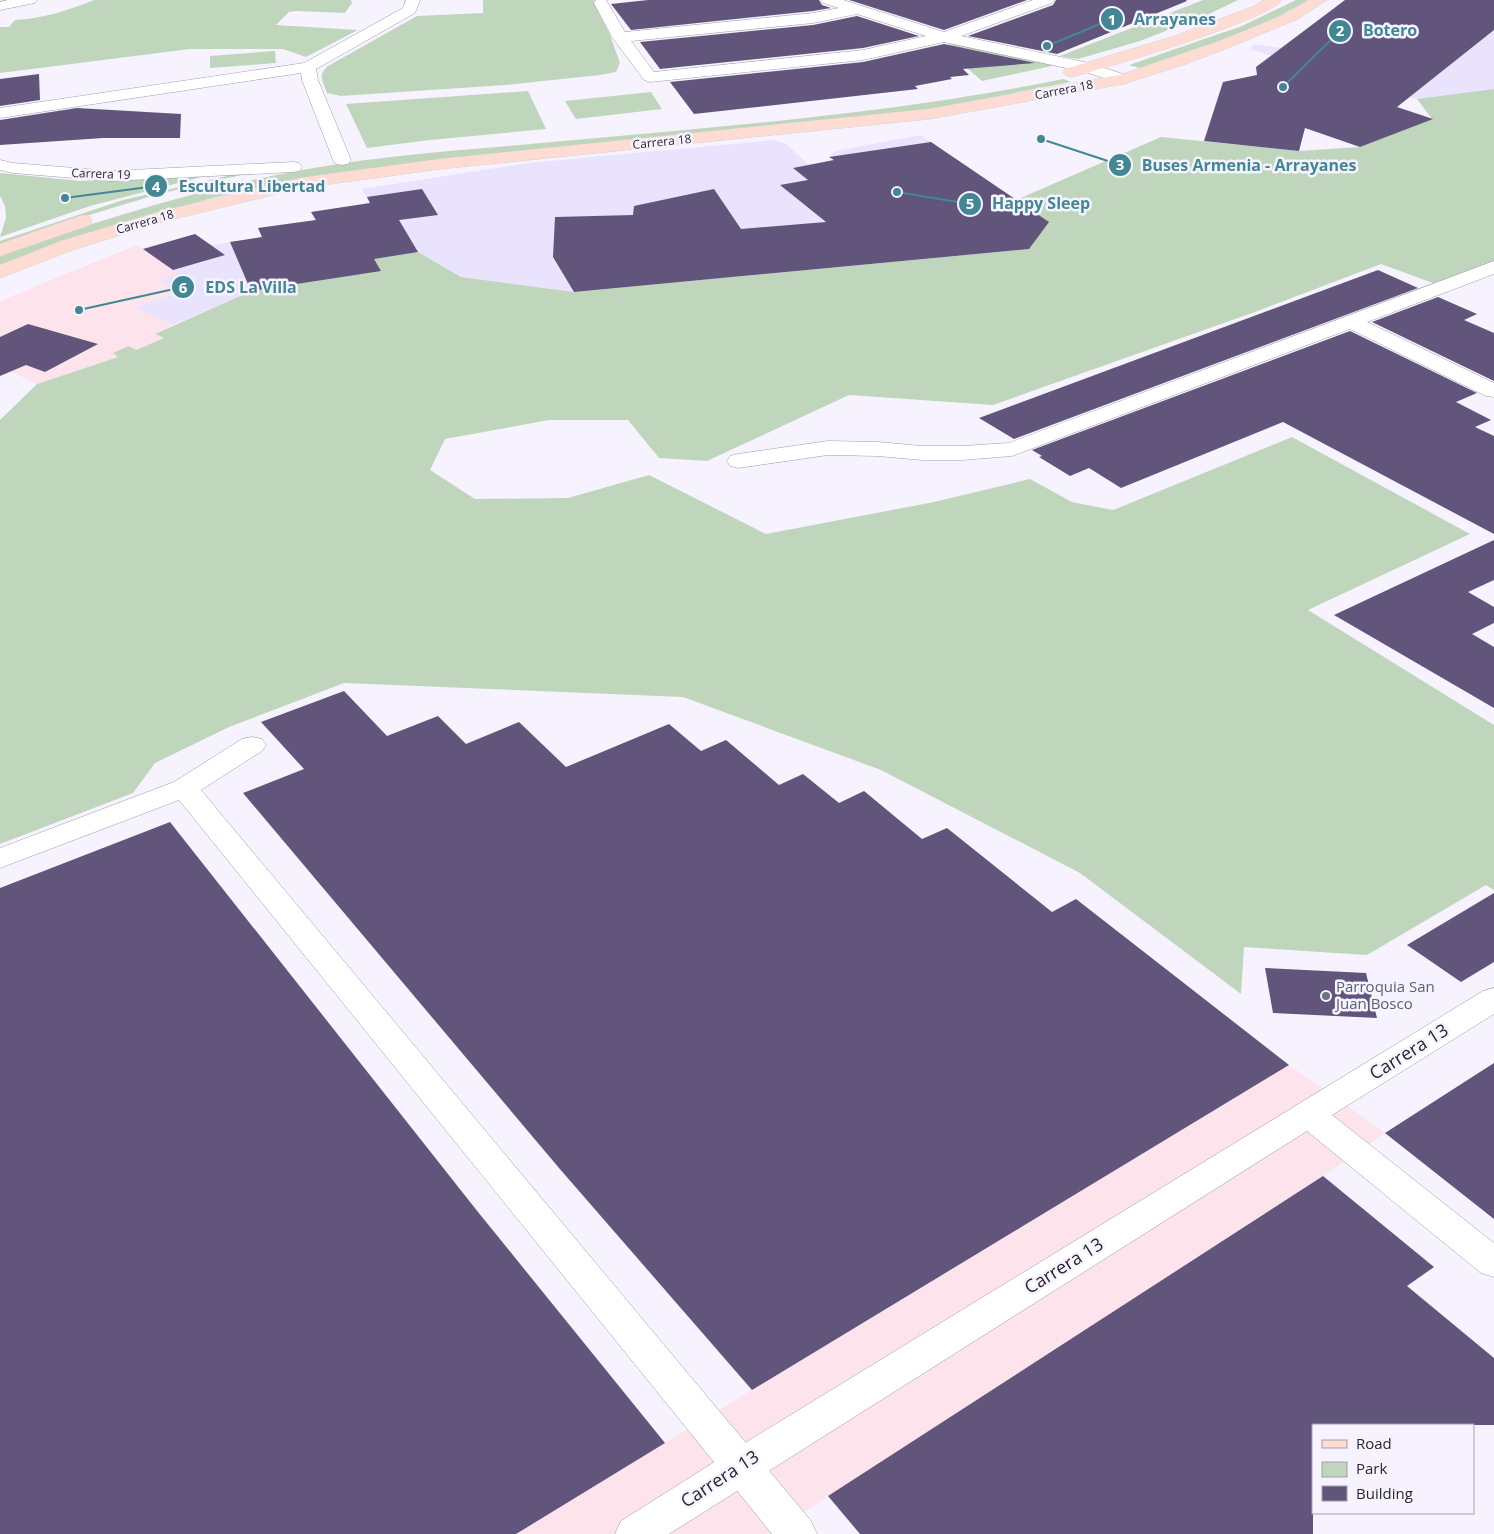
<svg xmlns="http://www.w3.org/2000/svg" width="1494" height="1534" font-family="'Open Sans',sans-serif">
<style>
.commercial{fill:#fde3eb}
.built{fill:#eae3fe}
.green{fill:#c0d6bc}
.building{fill:#61557c}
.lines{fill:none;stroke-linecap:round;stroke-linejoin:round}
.street-casing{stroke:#a09bad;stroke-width:1}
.secondary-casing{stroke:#a09bad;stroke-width:1}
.primary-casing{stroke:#d4d4d5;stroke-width:1}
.street{fill:#fff;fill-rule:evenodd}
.secondary{fill:#fff;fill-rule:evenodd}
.primary{fill:#fedcd3;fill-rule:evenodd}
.worship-dot{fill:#6b7280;stroke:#f6f3ff;stroke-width:2}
.labels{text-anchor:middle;stroke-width:5;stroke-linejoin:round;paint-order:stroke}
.far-street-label{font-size:12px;fill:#29272e;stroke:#f6f3ff}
.worship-label{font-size:15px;fill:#5b616d;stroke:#f6f3ff;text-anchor:start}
.near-street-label{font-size:18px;fill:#29272e;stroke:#f6f3ff}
.leader{fill:none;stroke:#438795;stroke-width:2}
.callout-dot{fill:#438795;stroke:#f6f3ff;stroke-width:2}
.mark-label{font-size:15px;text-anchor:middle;font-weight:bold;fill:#fff}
.callout-label{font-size:16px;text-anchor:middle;font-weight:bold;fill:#438795;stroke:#f6f3ff;stroke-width:5;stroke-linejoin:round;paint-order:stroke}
</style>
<rect width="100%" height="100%" fill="#f6f3ff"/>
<path class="commercial" d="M 137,245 L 178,273 L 178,292 L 136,308 L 173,325 L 156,333 L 164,338 L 136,350 L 113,353 L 118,357 L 37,384 L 0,366 L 0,301 Z
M 1289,1065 L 1385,1133 L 1323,1176 L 828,1496 L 772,1534 L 514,1534 Z"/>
<path class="built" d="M 1345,0 L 1494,0 L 1494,124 L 1417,99 L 1252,50 L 1250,48 L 1254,44 L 1281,48 Z
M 921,135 L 1049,222 L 1029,249 L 574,292 L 461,277 L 418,252 L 251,291 L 173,325 L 135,308 L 178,292 L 160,281 L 177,273 L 143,249 L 195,234 L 211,245 L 262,237 L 258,228 L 315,220 L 311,212 L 370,203 L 362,189 L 528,163 L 774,140 L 786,144 L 809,165 L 833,160 L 829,157 L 835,151 Z"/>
<path class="green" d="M 94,0 L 351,0 L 352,3 L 345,13 L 296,11 L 289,12 L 276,25 L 358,30 L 306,57 L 283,49 L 190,49 L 0,73 L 0,27 L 9,27 L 15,20 C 43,19 68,10 94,0 Z
M 483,0 L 596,0 L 593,1 L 610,35 L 620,63 L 616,72 L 600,75 L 505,85 L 341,96 L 327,93 C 323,80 317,76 328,66 L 417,16 L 483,13 Z
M 1203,0 L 1238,0 L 1209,14 L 1140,41 L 1078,59 L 1060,56 Z
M 1296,0 L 1308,0 C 1257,32 1196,48 1139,68 L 1129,65 L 1242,26 Z
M 957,44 L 1056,65 L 982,81 L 941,45 Z
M 275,51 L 276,63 L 210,68 L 210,56 Z
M 1063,79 L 1071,82 L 926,110 L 451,158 L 319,175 L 216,197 L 107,227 L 62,241 L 0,266 L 0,255 C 103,219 206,186 314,168 C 388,155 465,150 541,143 C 716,127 891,114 1063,79 Z
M 1494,89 L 1494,260 L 1433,283 L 1381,264 L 1255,312 L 993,405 L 849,395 L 707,461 L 659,458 L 628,420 L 549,420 L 445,439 L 430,470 L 475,499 L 568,498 L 649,475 L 766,534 L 934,502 L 1030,479 L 1072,502 L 1113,510 L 1292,437 L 1470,534 L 1308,610 L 1494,725 L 1494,890 L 1486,885 L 1367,955 L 1244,947 L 1241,994 L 1080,873 L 881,770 L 683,697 L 344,683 L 229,727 L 155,763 L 133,793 L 0,844 L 0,420 L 37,384 L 118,357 L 113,353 L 129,346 L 136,350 L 164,338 L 155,334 L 251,291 L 374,259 L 418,252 L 461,277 L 574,292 L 1029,249 L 1016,200 L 1161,137 L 1299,151 L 1360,147 L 1432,119 L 1417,99 Z
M 528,91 L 546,129 L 430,140 L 367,148 L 346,104 Z
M 651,92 L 662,109 L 576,119 L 565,101 Z
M 0,173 L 80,181 L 209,175 L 90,206 L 0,237 L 6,218 L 5,206 L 0,196 Z
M 231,175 L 242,175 C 159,191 79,217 0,246 L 0,241 L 123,200 Z"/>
<path class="building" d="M 648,0 L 819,0 L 822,5 L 831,8 L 813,11 L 631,30 L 611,4 Z
M 849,0 L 1027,0 L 944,30 Z
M 1056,0 L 1186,0 L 1187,1 L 1057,54 L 968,36 L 1053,5 Z
M 1345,0 L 1494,0 L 1494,30 L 1397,107 L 1433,119 L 1360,147 L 1305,128 L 1299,151 L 1204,141 L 1223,82 L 1257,75 L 1256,67 Z
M 857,16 L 919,36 L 863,48 L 660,69 L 640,42 L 813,25 Z
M 944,44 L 1035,63 L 963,69 L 969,75 L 950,77 L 952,79 L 915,86 L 918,89 L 694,114 L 670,82 L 863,62 Z
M 39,74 L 40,100 L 0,106 L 0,79 Z
M 77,108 L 181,114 L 180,138 L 103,138 L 0,145 L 0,120 Z
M 931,142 L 1049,222 L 1029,249 L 574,292 L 553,257 L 555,217 L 633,215 L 634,206 L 714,189 L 741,229 L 826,222 L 780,185 L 808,180 L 793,168 L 834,160 L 829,157 Z
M 422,189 L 438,215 L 399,220 L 418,252 L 374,259 L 381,271 L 251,291 L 230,242 L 262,237 L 258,228 L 316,220 L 311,212 L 370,203 L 367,197 Z
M 195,234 L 225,255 L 173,270 L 143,249 Z
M 1378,270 L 1418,288 L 1014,439 L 979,418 Z
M 1438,297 L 1477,314 L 1464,320 L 1494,333 L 1494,381 L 1372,322 Z
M 28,324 L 98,344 L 45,372 L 26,365 L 0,376 L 0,337 Z
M 1350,331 L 1477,393 L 1456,402 L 1491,420 L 1475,427 L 1494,436 L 1494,534 L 1283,422 L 1121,488 L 1089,468 L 1070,476 L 1039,457 L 1042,456 L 1032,450 Z
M 1494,540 L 1494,580 L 1468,592 L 1494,607 L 1494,623 L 1472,634 L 1494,647 L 1494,708 L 1334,615 Z
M 344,691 L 387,736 L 438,716 L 466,744 L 519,722 L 566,767 L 669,724 L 701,751 L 726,740 L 779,785 L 803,774 L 839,803 L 864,791 L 922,839 L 947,828 L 1052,912 L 1076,899 L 1289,1065 L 752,1390 L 559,1168 L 243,793 L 304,769 L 261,722 Z
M 170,822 L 478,1212 L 665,1443 L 516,1534 L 0,1534 L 0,888 Z
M 1494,893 L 1494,962 L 1461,982 L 1407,945 Z
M 1265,968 L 1366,973 L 1377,1018 L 1273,1013 Z
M 1494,1063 L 1494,1219 L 1385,1133 Z
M 1323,1176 L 1434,1267 L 1407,1286 L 1494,1358 L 1494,1425 L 1313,1425 L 1313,1534 L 860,1534 L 828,1496 Z"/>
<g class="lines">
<defs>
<path id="street" d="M 8,0 L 37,0 L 35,3 L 0,10 L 0,2 Z
M 406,0 L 420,0 L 415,13 L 316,69 L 318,80 L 351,160 L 348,164 L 342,165 L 336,164 L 333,160 L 302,80 L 301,73 L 0,118 L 0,108 L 304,63 L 403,8 Z
M 596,0 L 606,0 L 625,32 L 813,13 L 839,8 L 823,3 L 821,0 L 843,0 L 944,32 L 1033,0 L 1054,0 L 1052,3 L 961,36 L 1089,63 L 1129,76 L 1131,79 L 1129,82 L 1123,84 L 1085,72 L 944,42 L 863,60 L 650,82 L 644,80 L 612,37 L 594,3 ZM 857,14 L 926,36 L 863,50 L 654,72 L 631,41 L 813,23 Z
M 1494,261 L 1494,274 L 1367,322 L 1494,383 L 1494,397 L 1486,396 L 1350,329 L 1012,456 L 962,460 L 922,460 L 878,456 L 828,455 L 738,468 L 730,466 L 727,461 L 730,456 L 738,454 L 828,441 L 878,442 L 922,446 L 962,446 L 1009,443 Z
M 252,737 L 262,739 L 266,745 L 262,751 L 201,790 L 811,1521 L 817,1534 L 772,1534 L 179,800 L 0,868 L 0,848 L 174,782 L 242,739 Z"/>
<path id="secondary" d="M 0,160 L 13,163 L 111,171 L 293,162 L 299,163 L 302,167 L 299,171 L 293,172 L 111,181 L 13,173 L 0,170 Z
M 1494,988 L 1494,1014 L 1332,1115 L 1494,1243 L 1494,1277 L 1481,1273 L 1307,1131 L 669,1534 L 615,1534 L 621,1521 L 727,1454 L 1483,991 Z"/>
<path id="primary" d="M 1264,0 L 1282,0 C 1269,20 1103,69 1071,77 L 1065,75 L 1063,72 L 1065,69 L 1172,37 L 1252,7 Z
M 1309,0 L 1327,0 L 1298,19 L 1230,47 L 1183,65 L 1123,84 L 929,119 L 440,169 L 301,188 L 170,220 L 75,249 L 0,278 L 0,265 L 61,241 L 158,212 L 301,178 L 440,159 L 929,109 L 1120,75 L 1220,41 L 1288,13 Z
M 83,215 L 90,217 L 92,221 L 90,225 L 0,256 L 0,244 Z"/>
</defs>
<use href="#street" class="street-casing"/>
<use href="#secondary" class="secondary-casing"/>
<use href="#primary" class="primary-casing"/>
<use href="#street" class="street"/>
<use href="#secondary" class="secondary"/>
<use href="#primary" class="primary"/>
</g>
<circle class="worship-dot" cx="1326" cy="996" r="5"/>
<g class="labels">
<g class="far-street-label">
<text transform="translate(1064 90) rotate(-11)" y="4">Carrera 18</text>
<text transform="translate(662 142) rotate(-6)" y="4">Carrera 18</text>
<text transform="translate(101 174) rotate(2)" y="4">Carrera 19</text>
<text transform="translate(145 222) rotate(-16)" y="4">Carrera 18</text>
</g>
<g class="worship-label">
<text x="1336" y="992">Parroquia San<tspan x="1336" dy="17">Juan Bosco</tspan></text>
</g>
<g class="near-street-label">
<text transform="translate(1409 1052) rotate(-32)" y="6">Carrera 13</text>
<text transform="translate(1064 1266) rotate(-32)" y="6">Carrera 13</text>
<text transform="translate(720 1479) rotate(-33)" y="6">Carrera 13</text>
</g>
</g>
<path class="leader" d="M1047 46L1112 19M1283 87L1340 31M1041 139L1120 165M65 198L156 186M897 192L970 204M79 310L183 287"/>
<g class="callout-dot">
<circle cx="1047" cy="46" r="5"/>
<circle cx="1283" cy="87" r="5"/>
<circle cx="1041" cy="139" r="5"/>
<circle cx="65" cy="198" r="5"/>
<circle cx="897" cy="192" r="5"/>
<circle cx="79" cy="310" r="5"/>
<circle cx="1112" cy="19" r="12"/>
<circle cx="1340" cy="31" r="12"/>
<circle cx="1120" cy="165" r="12"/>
<circle cx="156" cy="186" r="12"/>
<circle cx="970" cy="204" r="12"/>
<circle cx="183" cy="287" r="12"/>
</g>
<g class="mark-label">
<text x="1112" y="25">1</text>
<text x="1340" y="36">2</text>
<text x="1120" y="170">3</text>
<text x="156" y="192">4</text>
<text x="970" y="209">5</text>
<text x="183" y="293">6</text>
</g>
<g class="callout-label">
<text x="1175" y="25">Arrayanes</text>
<text x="1390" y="36">Botero</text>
<text x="1249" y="171">Buses Armenia - Arrayanes</text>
<text x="252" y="192">Escultura Libertad</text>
<text x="1041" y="209">Happy Sleep</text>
<text x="251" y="293">EDS La Villa</text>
</g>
<rect x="1312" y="1424" width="162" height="90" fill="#f6f3ff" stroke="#a4a1ab"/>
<rect x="1322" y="1440" width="25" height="8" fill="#fedcd3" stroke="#a4a1ab"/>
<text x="1356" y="1449" font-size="15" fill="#29272e">Road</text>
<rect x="1322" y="1462" width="25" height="15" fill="#c0d6bc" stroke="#a4a1ab"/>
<text x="1356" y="1474" font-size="15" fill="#29272e">Park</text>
<rect x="1322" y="1486" width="25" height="15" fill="#61557c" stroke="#a4a1ab"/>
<text x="1356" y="1499" font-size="15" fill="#29272e">Building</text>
</svg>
